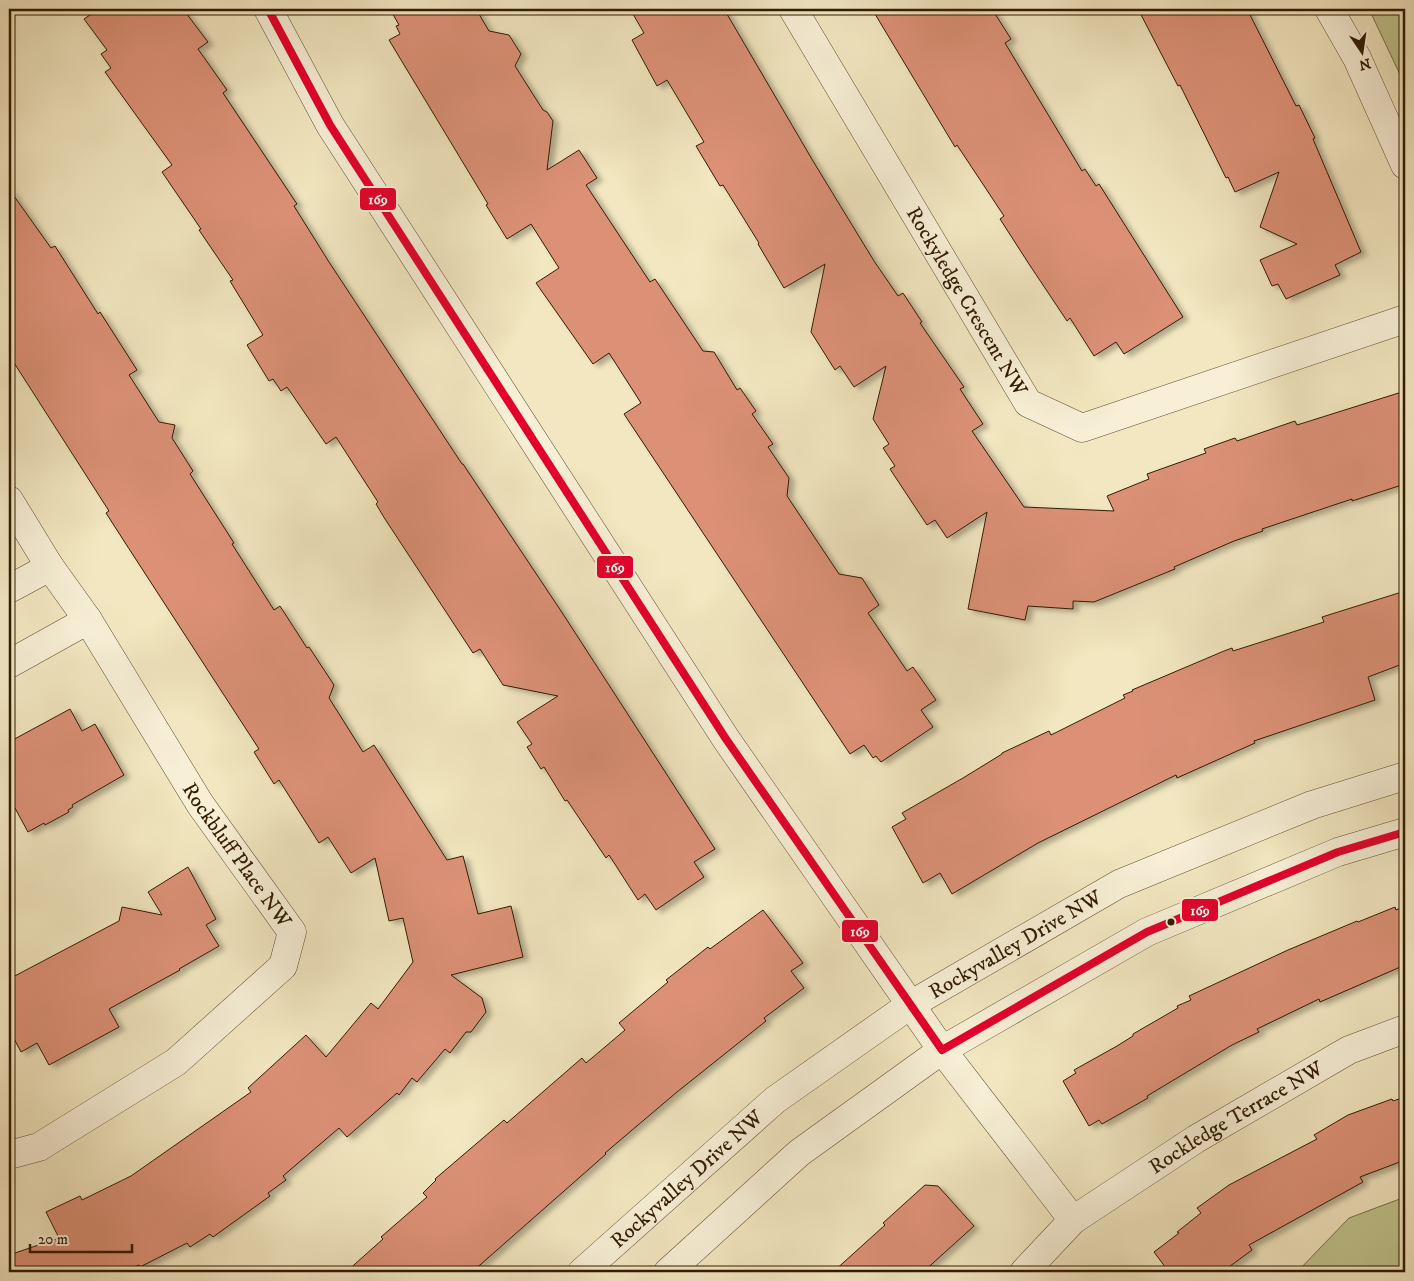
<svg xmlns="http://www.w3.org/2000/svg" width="1414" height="1281" font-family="'IM FELL DW Pica',serif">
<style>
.green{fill:#c0c48e;stroke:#7a7048}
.building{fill:#dc9177;stroke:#331b01;filter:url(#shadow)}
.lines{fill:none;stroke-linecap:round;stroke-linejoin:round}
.minor-casing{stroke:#634e31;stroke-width:29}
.tertiary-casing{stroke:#634e31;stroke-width:29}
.minor{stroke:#f7efd6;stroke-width:28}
.tertiary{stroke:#f7efd6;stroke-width:28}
.bus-1-casing{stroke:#f7efd6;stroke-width:11}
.bus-1{stroke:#e4002b;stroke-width:8}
.bus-dot{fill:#331b01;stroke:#f7efd6;stroke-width:2}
.labels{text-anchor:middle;stroke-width:4;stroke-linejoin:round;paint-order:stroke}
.street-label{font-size:21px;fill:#331b01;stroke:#f7efd6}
.line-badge{stroke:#f7efd6;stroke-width:2}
.badge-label{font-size:14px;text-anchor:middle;font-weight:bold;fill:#fff}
</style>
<defs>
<filter id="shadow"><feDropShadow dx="5.5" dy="3" stdDeviation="2.5" flood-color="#0004"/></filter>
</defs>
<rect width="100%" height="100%" fill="#f2e7c0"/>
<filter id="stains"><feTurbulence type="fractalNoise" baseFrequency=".004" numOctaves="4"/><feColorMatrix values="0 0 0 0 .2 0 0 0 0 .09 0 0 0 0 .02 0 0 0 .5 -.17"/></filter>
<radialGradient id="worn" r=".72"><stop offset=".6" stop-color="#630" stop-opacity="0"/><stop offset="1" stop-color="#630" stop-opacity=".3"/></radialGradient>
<path class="green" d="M 1369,9 L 1405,9 L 1405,85 Z
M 1405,1197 L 1405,1272 L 1297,1272 L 1349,1218 Z"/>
<path class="building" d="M 99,9 L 183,9 L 208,42 L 198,49 L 227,90 L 223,93 L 297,204 L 294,206 L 329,262 L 462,464 L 463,464 L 563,614 L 715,849 L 694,862 L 704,877 L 656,910 L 645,894 L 638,900 L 609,855 L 606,858 L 567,800 L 565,801 L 544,767 L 541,769 L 527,747 L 532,744 L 517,722 L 558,696 L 503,685 L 480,649 L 473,653 L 385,519 L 376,504 L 378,502 L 336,437 L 326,444 L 287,387 L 281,391 L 273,379 L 269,381 L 247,345 L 263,335 L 230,281 L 233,280 L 199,230 L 201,229 L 162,172 L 172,165 L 105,72 L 111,68 L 101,54 L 107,50 L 84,19 Z
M 390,9 L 476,9 L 489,31 L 509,35 L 521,54 L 515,66 L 543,110 L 547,112 L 553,121 L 547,170 L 579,150 L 597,178 L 586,185 L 650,282 L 655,279 L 703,351 L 714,352 L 737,390 L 740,388 L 756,411 L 752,414 L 773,444 L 768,447 L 789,478 L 787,496 L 839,574 L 862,578 L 879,605 L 868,613 L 907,671 L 913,667 L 936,700 L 921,710 L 933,727 L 881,762 L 876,756 L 873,758 L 864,745 L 850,754 L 624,414 L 641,403 L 609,353 L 593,364 L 536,283 L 559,268 L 531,224 L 507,239 L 486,205 L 488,204 L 389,40 L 400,34 L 396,26 L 399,25 Z
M 630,9 L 724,9 L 813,161 L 874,261 L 898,296 L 903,293 L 922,322 L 920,323 L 964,387 L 960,389 L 983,424 L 972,431 L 1024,507 L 1114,511 L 1107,496 L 1149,479 L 1147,474 L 1206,453 L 1204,449 L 1235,438 L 1237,441 L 1295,421 L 1297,425 L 1405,391 L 1405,484 L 1352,501 L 1352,499 L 1262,529 L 1263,531 L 1234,541 L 1174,567 L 1175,569 L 1094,602 L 1073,601 L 1073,609 L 1028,606 L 1025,620 L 968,609 L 987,512 L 947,538 L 935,520 L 927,525 L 890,469 L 895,466 L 883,448 L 889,444 L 873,419 L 886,366 L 854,387 L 840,366 L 835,370 L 811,332 L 825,264 L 784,288 L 758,244 L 759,243 L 723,185 L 720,186 L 696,146 L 704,142 L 667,80 L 657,86 L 632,40 L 644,33 Z
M 872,9 L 992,9 L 1011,39 L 1005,43 L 1082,171 L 1085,169 L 1096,186 L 1099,184 L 1183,317 L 1124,354 L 1116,342 L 1094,356 L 1070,318 L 1067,321 L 1029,264 L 1000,219 L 1004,216 L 957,145 L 955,147 Z
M 1138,9 L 1247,9 L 1296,106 L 1299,105 L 1315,138 L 1313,139 L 1361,252 L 1335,265 L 1340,275 L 1286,299 L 1278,284 L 1272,286 L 1260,260 L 1297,244 L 1260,227 L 1279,172 L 1235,192 L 1228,177 L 1226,178 L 1180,85 L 1178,86 Z
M 9,189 L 51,248 L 55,246 L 98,314 L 100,312 L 137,370 L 129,375 L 159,422 L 175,425 L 172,438 L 193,471 L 190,474 L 234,543 L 232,544 L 274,610 L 280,606 L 307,648 L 309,647 L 334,685 L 329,698 L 363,752 L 374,745 L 447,860 L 463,856 L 478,914 L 511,906 L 523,957 L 451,975 L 482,998 L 486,1012 L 471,1032 L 466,1032 L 450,1053 L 445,1049 L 417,1082 L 412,1078 L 399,1095 L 397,1093 L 347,1137 L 339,1128 L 283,1176 L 286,1180 L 268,1193 L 270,1196 L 213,1237 L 210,1234 L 190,1247 L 187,1243 L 140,1267 L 139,1265 L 123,1272 L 9,1272 L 9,1255 L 59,1238 L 46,1212 L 80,1196 L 82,1200 L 131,1176 L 251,1092 L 248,1088 L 306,1035 L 326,1057 L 371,1003 L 378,1009 L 413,962 L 403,918 L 389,921 L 375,858 L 351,873 L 328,837 L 319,843 L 279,780 L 274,784 L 254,752 L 259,749 L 124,541 L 106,513 L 109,511 L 9,355 Z
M 1405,591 L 1405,663 L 1368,677 L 1375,700 L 1254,741 L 1255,743 L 1177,778 L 1176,775 L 1038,843 L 952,894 L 940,873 L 923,883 L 892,827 L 906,819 L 902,813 L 963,778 L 1002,754 L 1002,753 L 1049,731 L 1051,735 L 1125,698 L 1123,695 L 1133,691 L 1132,690 L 1224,651 L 1232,648 L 1233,651 L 1324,622 L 1322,617 Z
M 70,709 L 82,731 L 95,724 L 124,775 L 72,805 L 73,807 L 68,810 L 69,812 L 45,825 L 44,823 L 28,832 L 9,797 L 9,742 Z
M 188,867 L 216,919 L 206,925 L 219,946 L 179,969 L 180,970 L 109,1009 L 119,1027 L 49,1065 L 37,1043 L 21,1052 L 9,1029 L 9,979 L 119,921 L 122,907 L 162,915 L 148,892 Z
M 1405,906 L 1405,965 L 1320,1002 L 1319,999 L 1257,1029 L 1259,1032 L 1232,1045 L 1147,1096 L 1148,1098 L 1102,1124 L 1099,1120 L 1089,1126 L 1063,1081 L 1076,1073 L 1074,1070 L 1117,1046 L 1133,1036 L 1133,1034 L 1178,1008 L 1177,1006 L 1191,1000 L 1189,996 L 1288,950 L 1357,921 L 1358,922 L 1395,907 L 1396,910 Z
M 763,910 L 803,963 L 791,971 L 804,988 L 764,1018 L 766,1021 L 677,1092 L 605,1153 L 606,1154 L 580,1177 L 472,1272 L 346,1272 L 383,1239 L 381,1237 L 427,1197 L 423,1193 L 436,1180 L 435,1179 L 504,1120 L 507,1123 L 582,1058 L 586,1063 L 625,1030 L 619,1023 L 668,982 L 666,980 L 708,947 L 710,949 Z
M 1405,1097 L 1405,1160 L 1360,1177 L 1363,1182 L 1249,1245 L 1252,1250 L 1222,1272 L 1169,1272 L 1154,1252 L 1179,1233 L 1177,1232 L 1201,1213 L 1197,1208 L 1229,1185 L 1317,1139 L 1314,1135 L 1348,1115 L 1392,1099 L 1393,1101 Z
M 925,1185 L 938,1186 L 974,1226 L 923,1272 L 833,1272 L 885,1225 L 883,1223 Z"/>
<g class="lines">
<defs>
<g id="minor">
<path d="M 268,9 L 330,125 L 726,739 L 942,1050 L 1073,1220"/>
<path id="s1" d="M 793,9 L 1028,403 L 1082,428 L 1405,319"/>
<path d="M 1329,9 L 1357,58 L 1405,165"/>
<path id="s2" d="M 9,500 L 50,567 L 88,620 L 200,804 L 292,932 L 283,966 L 176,1062 L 39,1147 L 9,1155"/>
<path d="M 9,589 L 50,567"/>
<path d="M 9,664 L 88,620"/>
<path id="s3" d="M 1024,1272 L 1073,1220 L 1196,1139 L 1349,1050 L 1405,1029"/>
</g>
<g id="tertiary">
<path id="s4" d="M 582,1272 L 775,1100 L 910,1005 L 1119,884 L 1312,805 L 1405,776"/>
<path d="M 668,1272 L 799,1153 L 942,1050 L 1147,932 L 1338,852 L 1405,832"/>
</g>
</defs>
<use href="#minor" class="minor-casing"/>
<use href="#tertiary" class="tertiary-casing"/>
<use href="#minor" class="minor"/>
<use href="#tertiary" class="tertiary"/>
<defs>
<path id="bus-1" d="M 268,9 L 330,125 L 726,739 L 942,1050 L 1147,932 L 1338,852 L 1405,832"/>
</defs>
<use href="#bus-1" class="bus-1-casing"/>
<use href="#bus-1" class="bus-1"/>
</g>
<circle class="bus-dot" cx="1171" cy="922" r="4.5"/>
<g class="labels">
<g class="street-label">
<text dy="7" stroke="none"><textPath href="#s1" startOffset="340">Rockyledge Crescent NW</textPath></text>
<text dy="7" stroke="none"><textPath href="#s2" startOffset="422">Rockbluff Place NW</textPath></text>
<text dy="7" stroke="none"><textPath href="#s4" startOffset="545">Rockyvalley Drive NW</textPath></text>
<text dy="7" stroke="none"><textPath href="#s3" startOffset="264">Rockledge Terrace NW</textPath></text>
<text dy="7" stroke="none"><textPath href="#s4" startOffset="140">Rockyvalley Drive NW</textPath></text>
</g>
</g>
<g class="line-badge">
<rect x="359" y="187" width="38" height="24" rx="5" fill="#e4002b"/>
<rect x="596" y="555" width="38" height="24" rx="5" fill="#e4002b"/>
<rect x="1181" y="898" width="38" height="24" rx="5" fill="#e4002b"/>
<rect x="841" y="919" width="38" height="24" rx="5" fill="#e4002b"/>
</g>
<g class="badge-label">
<text x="378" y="204">169</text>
<text x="615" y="572">169</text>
<text x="1200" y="915">169</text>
<text x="860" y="936">169</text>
</g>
<rect width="1414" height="1281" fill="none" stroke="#f2e7c0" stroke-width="30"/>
<rect x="10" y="10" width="1394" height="1261" fill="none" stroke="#331b01" stroke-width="2.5"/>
<rect x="15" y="15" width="1384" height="1251" fill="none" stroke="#331b01"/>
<g transform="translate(1362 52) rotate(167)" stroke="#f7efd6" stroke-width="4" paint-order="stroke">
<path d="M0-4L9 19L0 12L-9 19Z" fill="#331b01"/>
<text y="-8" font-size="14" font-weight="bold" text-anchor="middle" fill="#331b01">N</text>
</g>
<path d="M30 1244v8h102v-8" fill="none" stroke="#331b01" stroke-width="2.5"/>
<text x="38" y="1244" font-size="15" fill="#331b01" stroke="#f7efd6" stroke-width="4" paint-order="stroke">20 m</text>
<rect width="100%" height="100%" filter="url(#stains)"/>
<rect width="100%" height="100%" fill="url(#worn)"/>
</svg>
